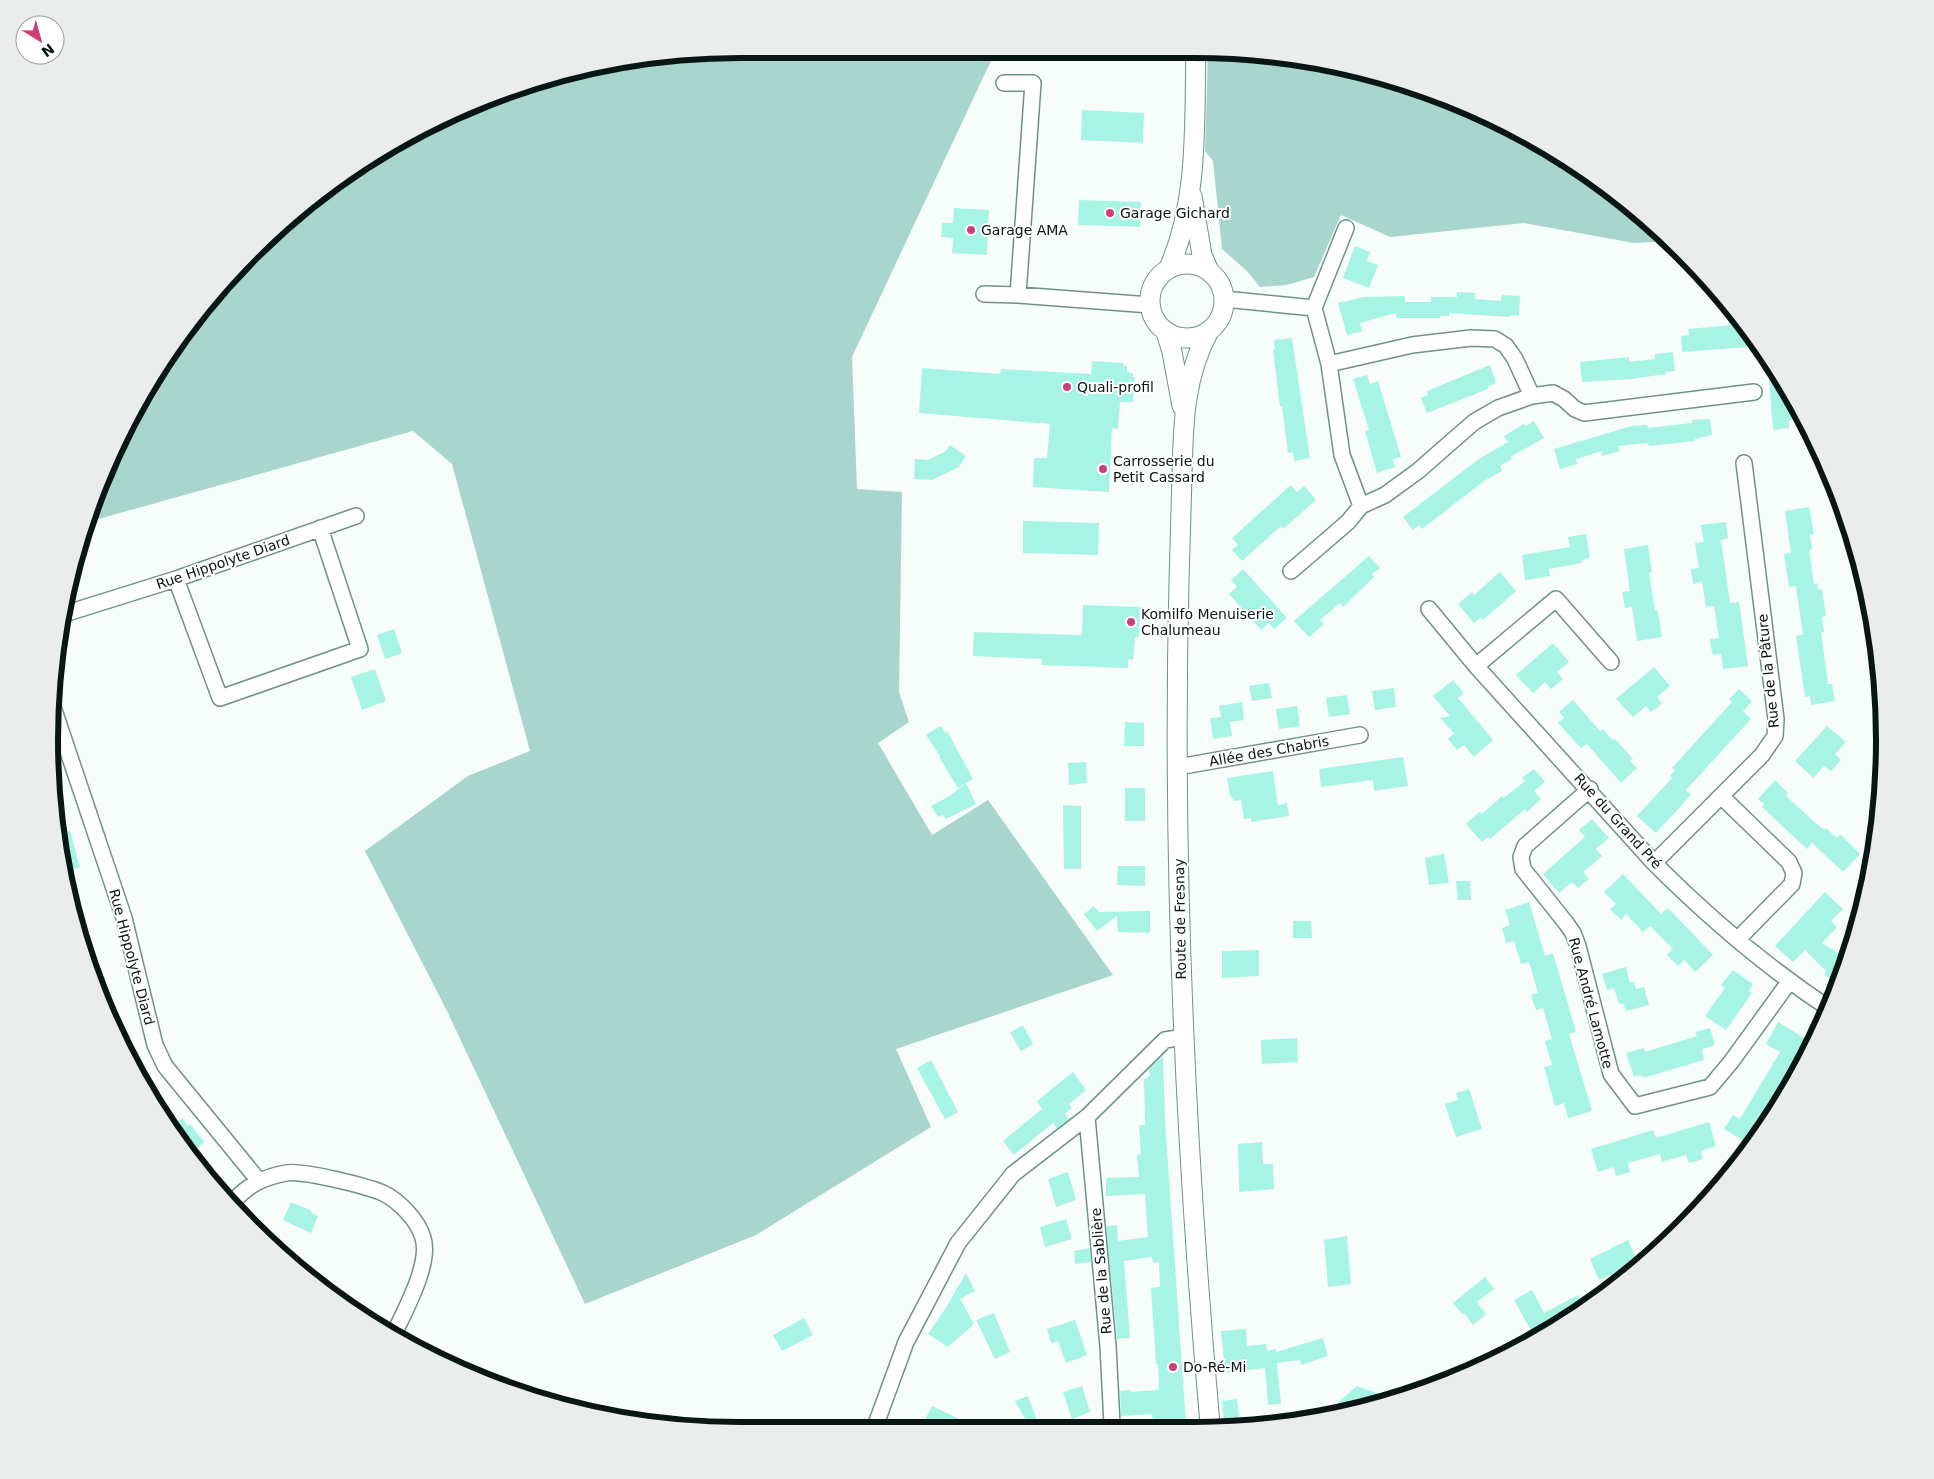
<svg xmlns="http://www.w3.org/2000/svg" width="1934" height="1479" font-family="'DejaVu Sans',sans-serif">
<style>
.green{fill:#a8d5cc}
.building{fill:#a7f4e4}
.lines{fill:none;stroke-linecap:round;stroke-linejoin:round}
.minor-casing{stroke:#6e928a;stroke-width:18}
.tertiary-casing{stroke:#6e928a;stroke-width:21}
.minor{stroke:#fff;stroke-width:15}
.tertiary{stroke:#fff;stroke-width:19}
.poi-dot{fill:#cb4076;stroke:#fff;stroke-width:2}
.labels{text-anchor:middle;stroke-width:4;stroke-linejoin:round;paint-order:stroke}
.poi-label{font-size:14px;fill:#081614;stroke:#fff;text-anchor:start}
.street-label{font-size:14px;fill:#081614;stroke:#fff}
.rim{fill:none;stroke:#081614;stroke-width:6}
</style>
<rect width="100%" height="100%" fill="#f6fdfb"/>
<path class="green" d="M 740,49 L 996,50 L 852,357 L 857,489 L 902,492 L 899,692 L 909,722 L 878,743 L 932,835 L 988,800 L 1113,975 L 896,1049 L 931,1127 L 756,1235 L 585,1304 L 447,1011 L 365,851 L 468,776 L 530,751 L 452,464 L 413,431 L 88,522 L 141,394 L 251,251 L 394,141 L 560,72 Z
M 1208,50 L 1239,50 L 1374,72 L 1500,120 L 1615,191 L 1672,241 L 1634,243 L 1524,223 L 1390,237 L 1341,215 L 1314,277 L 1287,285 L 1260,287 L 1247,271 L 1222,249 L 1213,161 L 1205,151 Z
M 1864,580 L 1872,605 L 1885,740 L 1880,790 Z"/>
<path class="building" d="M 1082,110 L 1144,113 L 1143,143 L 1081,140 Z
M 1079,200 L 1141,202 L 1140,227 L 1078,225 Z
M 954,208 L 989,210 L 987,255 L 952,253 L 953,238 L 941,237 L 942,223 L 953,223 Z
M 1355,246 L 1370,252 L 1367,261 L 1378,265 L 1369,288 L 1343,278 Z
M 1457,292 L 1475,293 L 1475,299 L 1501,301 L 1502,295 L 1520,296 L 1519,316 L 1510,315 L 1509,317 L 1449,313 L 1449,316 L 1440,316 L 1440,318 L 1396,318 L 1396,313 L 1360,323 L 1362,331 L 1347,335 L 1338,303 L 1364,297 L 1405,296 L 1405,302 L 1431,302 L 1431,297 L 1457,297 Z
M 1743,324 L 1761,346 L 1682,352 L 1681,336 L 1689,335 L 1688,329 Z
M 1292,338 L 1310,458 L 1294,461 L 1293,452 L 1288,453 L 1282,406 L 1280,406 L 1273,350 L 1275,350 L 1274,340 Z
M 1673,352 L 1675,371 L 1666,372 L 1666,374 L 1631,379 L 1582,382 L 1580,362 L 1629,357 L 1629,362 L 1655,359 L 1655,354 Z
M 1767,353 L 1802,419 L 1789,420 L 1789,428 L 1773,430 Z
M 1092,361 L 1123,363 L 1123,366 L 1127,366 L 1127,372 L 1133,373 L 1133,377 L 1135,377 L 1133,402 L 1120,402 L 1118,429 L 1112,428 L 1109,492 L 1033,487 L 1034,458 L 1047,458 L 1050,424 L 919,413 L 922,368 L 1000,374 L 1001,369 L 1091,374 Z
M 1490,365 L 1496,383 L 1488,386 L 1488,389 L 1427,413 L 1421,398 L 1428,395 L 1427,391 Z
M 1367,375 L 1370,384 L 1378,381 L 1401,457 L 1393,459 L 1395,467 L 1377,473 L 1365,431 L 1369,430 L 1353,379 Z
M 1710,419 L 1712,435 L 1695,439 L 1695,441 L 1649,446 L 1648,443 L 1618,446 L 1620,451 L 1602,456 L 1601,451 L 1576,459 L 1577,464 L 1560,469 L 1554,449 L 1632,426 L 1647,425 L 1648,428 L 1692,423 L 1692,420 Z
M 1534,421 L 1544,438 L 1510,457 L 1512,459 L 1500,466 L 1502,471 L 1484,481 L 1422,529 L 1419,525 L 1413,530 L 1403,517 L 1479,459 L 1508,442 L 1504,436 L 1524,424 L 1526,426 Z
M 950,445 L 966,456 L 959,467 L 932,480 L 914,479 L 915,459 L 928,460 L 946,451 Z
M 1291,485 L 1297,492 L 1304,486 L 1316,500 L 1283,529 L 1281,526 L 1242,561 L 1232,550 L 1238,545 L 1232,538 Z
M 1809,507 L 1814,534 L 1810,535 L 1812,549 L 1809,550 L 1814,584 L 1817,583 L 1818,590 L 1822,589 L 1826,616 L 1822,617 L 1824,632 L 1821,632 L 1828,684 L 1832,684 L 1835,701 L 1811,705 L 1810,696 L 1805,697 L 1796,636 L 1803,635 L 1796,586 L 1789,587 L 1784,554 L 1791,553 L 1785,511 Z
M 1023,521 L 1099,523 L 1098,555 L 1023,553 Z
M 1726,522 L 1728,538 L 1721,540 L 1730,603 L 1739,602 L 1748,666 L 1723,669 L 1721,654 L 1713,655 L 1711,647 L 1710,639 L 1719,638 L 1714,606 L 1706,607 L 1702,582 L 1693,584 L 1691,569 L 1699,568 L 1695,543 L 1704,542 L 1701,525 Z
M 1586,534 L 1590,558 L 1582,560 L 1582,563 L 1549,569 L 1550,576 L 1525,580 L 1522,555 L 1570,547 L 1568,537 Z
M 1648,545 L 1652,572 L 1649,573 L 1654,604 L 1655,611 L 1658,611 L 1662,637 L 1637,641 L 1632,607 L 1625,608 L 1622,592 L 1630,591 L 1624,549 Z
M 1369,556 L 1380,568 L 1372,574 L 1374,577 L 1343,607 L 1340,603 L 1320,620 L 1324,624 L 1309,637 L 1294,621 Z
M 1243,569 L 1287,618 L 1274,629 L 1269,623 L 1261,630 L 1229,594 L 1237,587 L 1231,580 Z
M 1500,572 L 1516,591 L 1483,620 L 1481,617 L 1474,623 L 1458,604 L 1472,592 L 1474,595 Z
M 1083,605 L 1140,607 L 1139,637 L 1135,637 L 1133,660 L 1128,659 L 1128,668 L 1041,665 L 1042,659 L 973,656 L 974,632 L 1082,635 Z
M 394,629 L 402,653 L 385,659 L 377,635 Z
M 1553,643 L 1569,662 L 1557,672 L 1563,679 L 1551,689 L 1545,682 L 1533,693 L 1516,675 Z
M 1654,667 L 1670,686 L 1657,697 L 1662,703 L 1657,708 L 1651,712 L 1646,706 L 1633,717 L 1616,699 Z
M 375,669 L 386,701 L 362,710 L 351,677 Z
M 1453,680 L 1464,693 L 1458,698 L 1493,740 L 1474,757 L 1464,745 L 1457,750 L 1448,739 L 1454,733 L 1440,718 L 1450,716 L 1433,696 Z
M 1269,683 L 1272,698 L 1252,701 L 1249,686 Z
M 1394,688 L 1396,707 L 1375,710 L 1372,691 Z
M 1739,689 L 1752,701 L 1743,711 L 1751,719 L 1686,790 L 1691,795 L 1656,833 L 1637,816 L 1672,778 L 1670,776 L 1675,770 L 1672,768 L 1732,702 L 1729,699 Z
M 1347,695 L 1350,714 L 1329,717 L 1326,698 Z
M 1573,700 L 1600,731 L 1603,729 L 1612,740 L 1614,738 L 1633,759 L 1630,761 L 1637,768 L 1621,783 L 1587,744 L 1581,748 L 1558,723 L 1564,718 L 1559,712 Z
M 1242,702 L 1244,720 L 1230,722 L 1232,736 L 1213,739 L 1210,718 L 1221,717 L 1219,706 Z
M 1297,706 L 1300,726 L 1279,729 L 1276,709 Z
M 1125,722 L 1144,723 L 1144,746 L 1124,746 Z
M 940,726 L 945,733 L 947,731 L 973,779 L 966,783 L 976,804 L 946,819 L 943,815 L 938,817 L 931,806 L 948,797 L 966,783 L 958,788 L 939,757 L 940,756 L 926,735 Z
M 1827,726 L 1846,742 L 1835,754 L 1841,760 L 1831,771 L 1824,766 L 1813,778 L 1795,761 Z
M 1403,757 L 1408,786 L 1374,791 L 1373,780 L 1321,787 L 1319,769 Z
M 1086,762 L 1087,783 L 1069,785 L 1068,763 Z
M 1534,769 L 1545,782 L 1534,791 L 1541,799 L 1527,812 L 1525,809 L 1490,839 L 1488,837 L 1482,842 L 1466,824 L 1479,812 L 1482,814 L 1502,796 L 1504,798 L 1525,781 L 1522,778 Z
M 1273,771 L 1278,805 L 1287,803 L 1289,816 L 1251,822 L 1251,818 L 1244,819 L 1241,800 L 1234,801 L 1230,795 L 1227,778 Z
M 1775,780 L 1788,793 L 1786,796 L 1811,819 L 1824,830 L 1826,828 L 1837,838 L 1840,834 L 1860,854 L 1843,872 L 1812,843 L 1807,849 L 1762,807 L 1764,804 L 1758,799 Z
M 1125,788 L 1145,788 L 1145,821 L 1125,821 Z
M 1063,805 L 1081,806 L 1081,869 L 1064,869 Z
M 1592,819 L 1609,838 L 1596,849 L 1602,856 L 1583,872 L 1589,879 L 1584,883 L 1578,888 L 1572,882 L 1559,893 L 1543,874 L 1585,837 L 1579,830 Z
M 70,831 L 80,867 L 67,871 L 60,833 Z
M 1444,854 L 1449,883 L 1429,885 L 1425,858 Z
M 1118,866 L 1145,866 L 1145,886 L 1117,885 Z
M 1623,874 L 1661,914 L 1668,908 L 1713,955 L 1695,972 L 1684,960 L 1678,966 L 1667,955 L 1673,949 L 1650,926 L 1643,932 L 1626,914 L 1621,920 L 1610,909 L 1616,904 L 1604,892 Z
M 1456,881 L 1470,881 L 1471,900 L 1458,900 Z
M 1825,892 L 1843,909 L 1831,921 L 1837,927 L 1822,943 L 1846,958 L 1839,983 L 1824,975 L 1826,971 L 1805,950 L 1793,962 L 1775,946 Z
M 1529,902 L 1545,956 L 1553,953 L 1576,1032 L 1569,1034 L 1592,1111 L 1568,1118 L 1564,1103 L 1555,1106 L 1544,1067 L 1552,1065 L 1545,1041 L 1552,1039 L 1543,1008 L 1536,1010 L 1531,995 L 1538,993 L 1529,962 L 1521,964 L 1514,941 L 1506,943 L 1502,928 L 1510,925 L 1505,910 Z
M 1094,906 L 1099,912 L 1150,911 L 1150,933 L 1118,932 L 1117,916 L 1097,931 L 1084,914 Z
M 1293,921 L 1311,921 L 1312,938 L 1293,938 Z
M 1259,950 L 1259,976 L 1222,978 L 1222,951 Z
M 1626,967 L 1630,983 L 1634,982 L 1636,989 L 1644,987 L 1649,1005 L 1626,1011 L 1623,1003 L 1619,1004 L 1614,988 L 1607,990 L 1602,974 Z
M 1733,970 L 1753,984 L 1749,991 L 1752,993 L 1726,1030 L 1705,1016 L 1725,988 L 1721,985 Z
M 1778,1022 L 1812,1043 L 1775,1112 L 1762,1132 L 1754,1128 L 1746,1142 L 1724,1129 L 1733,1115 L 1740,1119 L 1780,1052 L 1766,1044 Z
M 1023,1025 L 1033,1044 L 1021,1051 L 1010,1033 Z
M 1710,1028 L 1715,1045 L 1702,1049 L 1704,1060 L 1643,1078 L 1642,1075 L 1634,1077 L 1626,1053 L 1644,1048 L 1645,1052 L 1697,1036 L 1695,1032 Z
M 1297,1038 L 1298,1062 L 1262,1064 L 1261,1040 Z
M 1163,1056 L 1165,1121 L 1186,1424 L 1153,1424 L 1152,1414 L 1121,1416 L 1120,1391 L 1130,1390 L 1130,1392 L 1159,1390 L 1158,1364 L 1156,1364 L 1151,1288 L 1160,1287 L 1159,1262 L 1153,1263 L 1152,1257 L 1124,1261 L 1130,1338 L 1117,1339 L 1106,1226 L 1117,1225 L 1118,1241 L 1148,1237 L 1145,1194 L 1106,1196 L 1106,1178 L 1139,1177 L 1137,1155 L 1141,1154 L 1139,1125 L 1145,1125 L 1144,1079 L 1150,1076 L 1149,1068 Z
M 931,1060 L 958,1112 L 945,1119 L 917,1068 Z
M 1073,1072 L 1086,1090 L 1069,1104 L 1072,1108 L 1065,1114 L 1069,1119 L 1057,1129 L 1053,1123 L 1014,1155 L 1003,1141 L 1042,1109 L 1037,1101 Z
M 1469,1089 L 1482,1129 L 1456,1137 L 1445,1104 L 1458,1100 L 1456,1093 Z
M 182,1118 L 188,1126 L 190,1124 L 204,1142 L 190,1154 L 169,1128 Z
M 1709,1122 L 1716,1146 L 1701,1151 L 1703,1159 L 1689,1163 L 1686,1155 L 1662,1162 L 1660,1154 L 1628,1163 L 1630,1172 L 1616,1176 L 1614,1167 L 1598,1172 L 1591,1149 L 1653,1130 L 1656,1138 Z
M 1262,1142 L 1263,1164 L 1273,1164 L 1274,1189 L 1239,1192 L 1238,1144 Z
M 1068,1172 L 1076,1200 L 1056,1207 L 1048,1179 Z
M 291,1202 L 312,1211 L 311,1213 L 318,1216 L 311,1233 L 283,1220 Z
M 1066,1219 L 1072,1239 L 1045,1247 L 1040,1227 Z
M 1347,1236 L 1351,1284 L 1328,1287 L 1324,1240 Z
M 1628,1240 L 1638,1263 L 1599,1280 L 1590,1259 Z
M 1090,1248 L 1091,1262 L 1075,1264 L 1074,1251 Z
M 966,1273 L 975,1291 L 960,1299 L 974,1324 L 948,1347 L 928,1334 L 947,1306 Z
M 1485,1277 L 1494,1289 L 1477,1302 L 1486,1314 L 1473,1325 L 1464,1313 L 1462,1314 L 1453,1303 Z
M 1532,1290 L 1544,1313 L 1578,1295 L 1585,1308 L 1578,1314 L 1534,1336 L 1514,1300 Z
M 994,1313 L 1010,1352 L 995,1359 L 976,1320 Z
M 804,1318 L 813,1335 L 782,1351 L 773,1335 Z
M 1075,1320 L 1087,1355 L 1066,1363 L 1058,1341 L 1051,1343 L 1047,1329 Z
M 1246,1329 L 1247,1346 L 1266,1344 L 1267,1351 L 1276,1349 L 1276,1352 L 1323,1338 L 1328,1356 L 1301,1365 L 1300,1360 L 1277,1363 L 1281,1404 L 1268,1405 L 1265,1368 L 1225,1373 L 1221,1331 Z
M 1082,1386 L 1090,1412 L 1072,1419 L 1063,1392 Z
M 1357,1386 L 1394,1399 L 1324,1415 Z
M 1028,1396 L 1038,1424 L 1028,1424 L 1015,1401 Z
M 1237,1399 L 1240,1424 L 1224,1424 L 1222,1401 Z
M 932,1406 L 970,1424 L 923,1424 Z"/>
<g class="lines">
<defs>
<path id="minor" d="M 1004,83 L 1033,83 L 1018,295
M 984,294 L 1018,295 L 1150,305
M 1224,299 L 1314,308 L 1329,364 L 1342,455 L 1361,506 L 1385,495 L 1418,471 L 1474,422 L 1498,408 L 1532,396 L 1553,393 L 1564,399 L 1575,409 L 1584,413 L 1754,392
M 1314,308 L 1346,228
M 1329,364 L 1412,345 L 1471,338 L 1495,339 L 1506,346 L 1515,359 L 1532,396
M 1291,571 L 1348,522 L 1361,506
M 176,579 L 220,698 L 360,649 L 320,528
M 1429,609 L 1476,666 L 1654,863 C 1708,917 1766,967 1830,1009
M 61,615 L 176,579 L 356,516
M 1476,666 L 1556,599 L 1611,662
M 53,707 L 124,918 L 155,1045 L 165,1066 L 259,1181
M 1178,767 L 1360,735
M 1590,789 L 1525,846 L 1521,857 L 1523,869 L 1566,923 L 1573,933 L 1578,946 L 1611,1074 L 1635,1106 L 1710,1087 L 1731,1062 L 1789,982
M 1721,796 L 1789,862 L 1794,873 L 1792,884 L 1738,939
M 1654,863 L 1762,755 L 1775,736 L 1776,719 L 1744,463
M 1087,1117 L 1108,1346 L 1112,1424
M 231,1204 C 246,1186 263,1177 286,1173 C 303,1170 366,1186 383,1193 C 399,1201 418,1220 423,1238 C 431,1264 405,1310 394,1334
M 876,1424 L 906,1342 L 958,1243 L 1013,1174 L 1087,1117 L 1165,1040 L 1184,1037"/>
<path id="tertiary" d="M 1192,196 L 1202,255 L 1209,271
M1150 301a37 37 0 1 1 74 0a37 37 0 1 1-74 0Z
M 1169,268 C 1199,200 1194,123 1196,50
M 1209,331 C 1184,376 1183,426 1182,476 C 1181,511 1180,546 1179,581 C 1172,862 1185,1144 1210,1424
M 1166,332 L 1172,352 L 1182,406"/>
</defs>
<use href="#minor" class="minor-casing"/>
<use href="#tertiary" class="tertiary-casing"/>
<use href="#minor" class="minor"/>
<use href="#tertiary" class="tertiary"/>
</g>
<g class="poi-dot">
<circle cx="1110" cy="213" r="5"/>
<circle cx="971" cy="230" r="5"/>
<circle cx="1067" cy="387" r="5"/>
<circle cx="1103" cy="469" r="5"/>
<circle cx="1131" cy="622" r="5"/>
<circle cx="1173" cy="1367" r="5"/>
</g>
<g class="labels">
<g class="poi-label">
<text x="1120" y="218">Garage Gichard</text>
<text x="981" y="235">Garage AMA</text>
<text x="1077" y="392">Quali-profil</text>
<text x="1113" y="466">Carrosserie du<tspan x="1113" dy="16">Petit Cassard</tspan></text>
<text x="1141" y="619">Komilfo Menuiserie<tspan x="1141" dy="16">Chalumeau</tspan></text>
<text x="1183" y="1372">Do-Ré-Mi</text>
</g>
<g class="street-label">
<text transform="translate(223 562) rotate(-19)" y="5">Rue Hippolyte Diard</text>
<text transform="translate(1768 671) rotate(-96)" y="5">Rue de la Pâture</text>
<text transform="translate(1269 751) rotate(-10)" y="5">Allée des Chabris</text>
<text transform="translate(1618 821) rotate(48)" y="5">Rue du Grand Pré</text>
<text transform="translate(1180 919) rotate(-91)" y="5">Route de Fresnay</text>
<text transform="translate(132 957) rotate(75)" y="5">Rue Hippolyte Diard</text>
<text transform="translate(1591 1003) rotate(75)" y="5">Rue André Lamotte</text>
<text transform="translate(1101 1271) rotate(-95)" y="5">Rue de la Sablière</text>
</g>
</g>
<path d="M0 0H1934V1479H0ZM740 58H1194A682 682 0 0 1 1876 740V740A682 682 0 0 1 1194 1422H740A682 682 0 0 1 58 740V740A682 682 0 0 1 740 58Z" fill="#ebecec" fill-rule="evenodd"/>
<path class="rim" d="M740 58H1194A682 682 0 0 1 1876 740V740A682 682 0 0 1 1194 1422H740A682 682 0 0 1 58 740V740A682 682 0 0 1 740 58Z"/>
<g transform="translate(40 40) rotate(143)"><circle r="24" fill="#ffffff" stroke="#9ca2a1"/>
<path d="M0-4L9 19L0 12L-9 19Z" fill="#cb4076"/>
<text y="-8" font-size="14" font-weight="bold" text-anchor="middle" fill="#081614">N</text>
</g>
</svg>
